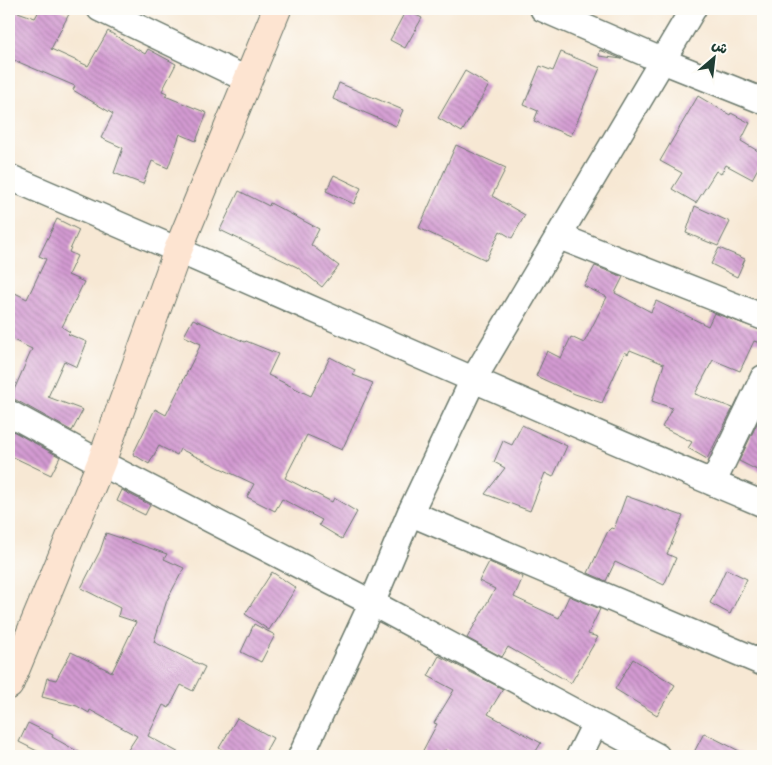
<svg xmlns="http://www.w3.org/2000/svg" width="772" height="765" font-family="Itim,'Playpen Sans Arabic',sans-serif">
<style>
.building{fill:url(#building-back-hatch)}
.lines{fill:none;stroke-linecap:round;stroke-linejoin:round}
.street-casing{stroke:#6b796c;stroke-width:28}
.secondary-casing{stroke:#6b796c;stroke-width:30}
.street{stroke:#fff;stroke-width:25}
.secondary{stroke:#fde4d1;stroke-width:28}
</style>
<defs>
<pattern id="building-back-hatch" width="6" height="6" patternUnits="userSpaceOnUse" patternTransform="scale(1.25)"><rect width="6" height="6" fill="#d39ad2"/><path d="M-1 5l2 2M0 0l6 6M5-1l2 2" fill="none" stroke="#ab7fab"/></pattern>
</defs>
<rect width="100%" height="100%" fill="#fdfcf7"/>
<filter id="ink" filterUnits="userSpaceOnUse"><feTurbulence type="fractalNoise" baseFrequency=".02" numOctaves="2"/><feDisplacementMap in="SourceGraphic" scale="10" xChannelSelector="R" yChannelSelector="G"/><feConvolveMatrix kernelMatrix="1 2 1 2 8 2 1 2 1" color-interpolation-filters="sRGB"/></filter>
<filter id="wash" filterUnits="userSpaceOnUse"><feTurbulence type="fractalNoise" baseFrequency=".0096" numOctaves="4" result="noise"/><feDisplacementMap in="SourceGraphic" scale="20" xChannelSelector="R" yChannelSelector="G"/><feGaussianBlur stdDeviation="1.12" result="paint"/><feColorMatrix in="noise" values="0 0 0 0 0 0 0 0 0 0 0 0 0 0 0 0 0 1.4 0 .05"/><feComposite in="paint" operator="in"/></filter>
<g filter="url(#wash)">
<rect width="100%" height="100%" fill="#f7e8d4"/>
<g id="blocks">
<path class="building" d="M 40,9 L 58,9 L 69,14 L 51,49 L 88,66 L 108,31 L 145,54 L 148,49 L 176,64 L 162,91 L 167,93 L 165,96 L 207,113 L 196,141 L 180,134 L 168,168 L 152,161 L 143,184 L 114,173 L 123,148 L 101,138 L 113,114 L 73,90 L 75,86 L 9,58 L 9,26 L 15,11 L 35,18 Z
M 406,10 L 422,18 L 405,48 L 390,40 Z
M 600,50 L 622,59 L 599,56 Z
M 561,52 L 600,68 L 571,136 L 534,121 L 538,111 L 524,105 L 540,66 L 553,71 Z
M 465,71 L 489,85 L 462,132 L 438,118 Z
M 339,83 L 403,110 L 396,126 L 333,99 Z
M 698,96 L 730,115 L 731,113 L 750,123 L 741,141 L 763,154 L 763,159 L 752,179 L 726,165 L 721,174 L 716,171 L 696,203 L 672,189 L 682,173 L 660,161 Z
M 456,145 L 506,168 L 492,196 L 525,215 L 512,238 L 500,231 L 486,260 L 419,228 Z
M 334,175 L 361,188 L 354,204 L 326,191 Z
M 239,191 L 269,206 L 270,203 L 319,229 L 311,245 L 339,266 L 322,287 L 297,267 L 220,230 Z
M 695,206 L 730,222 L 718,246 L 686,233 Z
M 57,219 L 79,230 L 69,252 L 77,256 L 68,275 L 84,282 L 62,327 L 70,332 L 68,334 L 87,342 L 77,367 L 64,361 L 48,397 L 83,410 L 72,431 L 16,400 L 10,399 L 32,349 L 9,338 L 9,305 L 15,293 L 27,299 L 46,259 L 39,256 Z
M 719,248 L 745,259 L 737,277 L 711,264 Z
M 595,266 L 623,277 L 615,293 L 651,312 L 656,301 L 708,326 L 714,313 L 763,331 L 763,344 L 754,341 L 740,371 L 713,360 L 695,394 L 733,408 L 707,459 L 688,448 L 692,442 L 662,427 L 672,408 L 652,401 L 664,364 L 630,350 L 628,354 L 625,352 L 602,403 L 575,394 L 536,376 L 547,351 L 561,358 L 571,337 L 584,343 L 607,297 L 584,286 Z
M 193,319 L 245,342 L 246,341 L 278,354 L 268,375 L 311,396 L 330,357 L 355,370 L 353,375 L 373,383 L 342,450 L 307,435 L 285,478 L 332,502 L 334,498 L 357,512 L 342,539 L 319,525 L 322,520 L 282,499 L 275,511 L 247,497 L 254,484 L 180,449 L 177,455 L 159,446 L 149,464 L 133,454 L 155,409 L 166,415 L 201,344 L 184,336 Z
M 763,411 L 763,473 L 739,461 Z
M 522,425 L 567,446 L 553,477 L 545,473 L 530,511 L 485,494 L 505,468 L 494,462 L 503,441 L 512,445 Z
M 9,429 L 60,457 L 51,475 L 9,455 Z
M 122,490 L 150,505 L 145,515 L 117,501 Z
M 626,496 L 683,516 L 667,554 L 676,558 L 664,585 L 615,562 L 606,581 L 588,573 L 608,531 L 611,528 L 614,529 Z
M 106,533 L 167,554 L 164,559 L 184,568 L 167,600 L 154,642 L 205,667 L 193,691 L 181,685 L 169,708 L 163,705 L 148,736 L 185,756 L 124,756 L 137,736 L 90,710 L 89,713 L 77,706 L 42,697 L 47,678 L 56,680 L 71,652 L 112,672 L 136,622 L 118,616 L 120,608 L 81,588 L 100,551 Z
M 489,562 L 523,577 L 514,597 L 559,618 L 569,596 L 600,609 L 588,634 L 598,637 L 571,683 L 508,647 L 502,657 L 467,638 L 495,589 L 479,581 Z
M 726,569 L 747,579 L 730,614 L 710,603 Z
M 272,572 L 296,588 L 269,630 L 245,614 Z
M 254,624 L 275,635 L 261,662 L 241,652 Z
M 439,656 L 503,689 L 488,714 L 541,743 L 533,756 L 458,756 L 445,750 L 442,756 L 420,756 L 437,724 L 434,723 L 454,690 L 428,676 Z
M 633,659 L 675,685 L 657,715 L 615,689 Z
M 237,718 L 273,738 L 263,756 L 233,756 L 219,748 Z
M 28,723 L 53,735 L 52,737 L 86,756 L 47,756 L 19,742 Z
M 704,733 L 749,756 L 692,756 Z"/>
</g>
</g>
<g filter="url(#ink)">
<use href="#blocks" fill-opacity="0" stroke="#6b796c" stroke-width="1"/>
<g class="lines">
<defs>
<path id="street" d="M 100,9 L 248,80
M 543,9 L 663,61 L 763,101
M 9,177 C 261,285 510,398 763,504
M 558,236 L 763,317
M 9,413 L 101,463 L 372,603 L 657,756
M 713,483 L 763,378
M 410,513 L 763,663
M 301,756 L 372,603 L 410,513 L 473,380 L 693,9
M 579,756 L 595,724"/>
<path id="secondary" d="M 9,685 L 101,463 L 178,250 L 277,9"/>
</defs>
<use href="#street" class="street-casing"/>
<use href="#secondary" class="secondary-casing"/>
<use href="#street" class="street"/>
<use href="#secondary" class="secondary"/>
</g>
</g>
<rect width="772" height="765" fill="none" stroke="#fdfcf7" stroke-width="30"/>
<g transform="translate(714 58) rotate(28)" stroke="#fdfcf7" stroke-width="4" paint-order="stroke">
<path d="M0-4L9 19L0 12L-9 19Z" fill="#1f3d34"/>
<text y="-8" font-size="14" font-weight="bold" text-anchor="middle" fill="#1f3d34">ش</text>
</g>
</svg>
